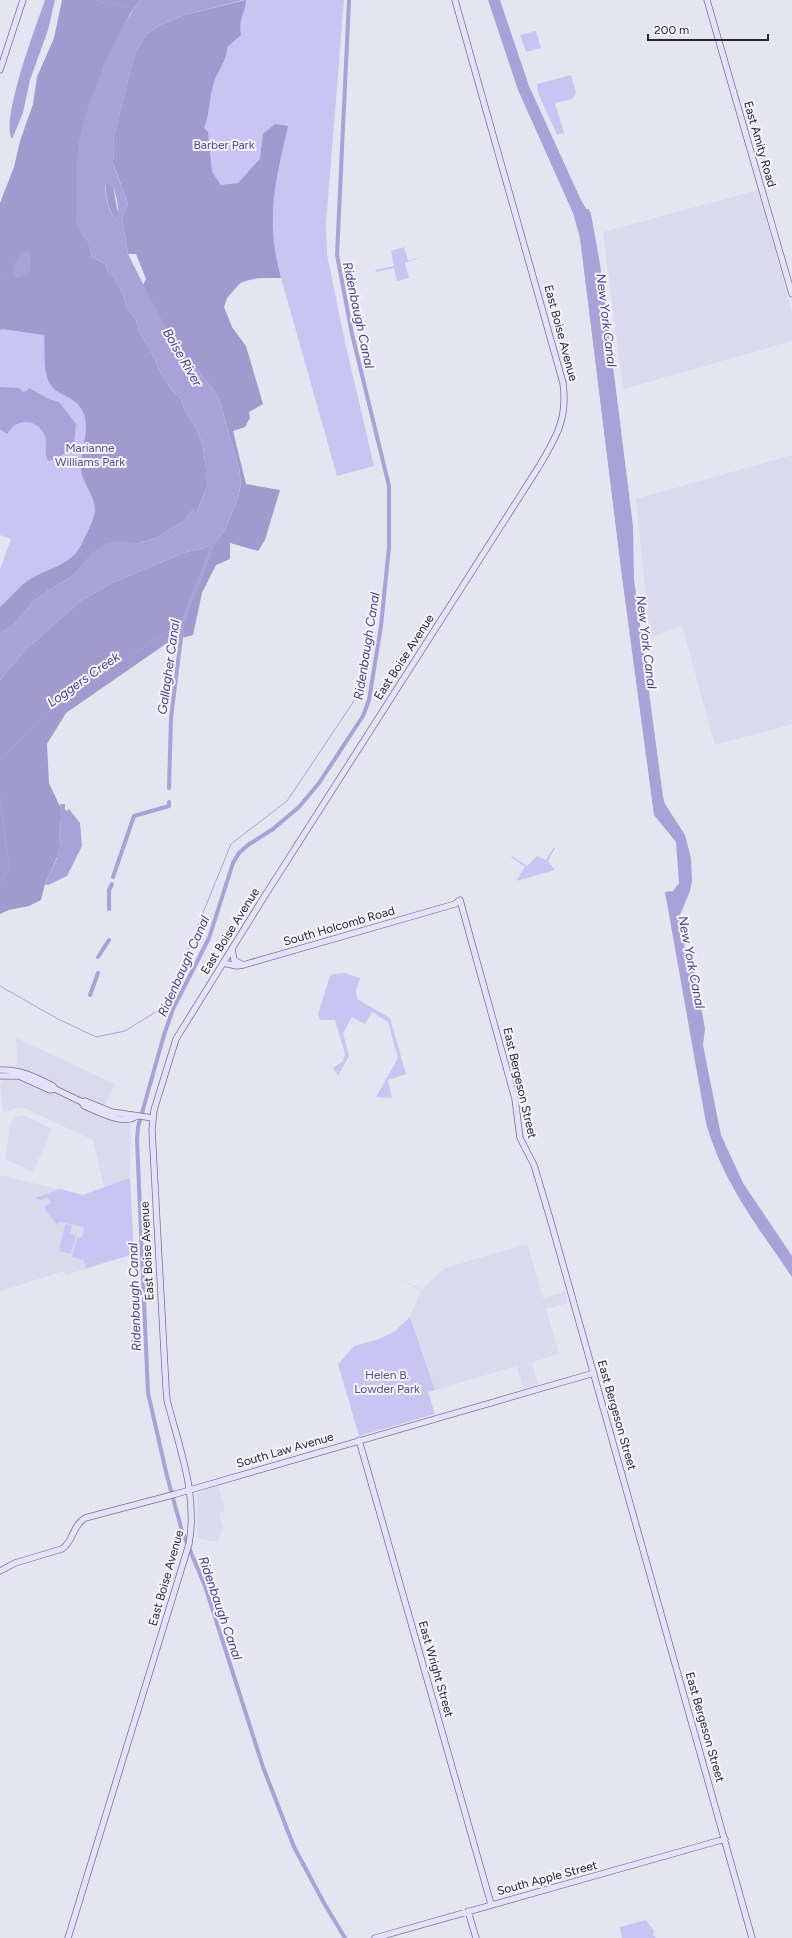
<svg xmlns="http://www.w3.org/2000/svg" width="792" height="1938" font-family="Figtree,sans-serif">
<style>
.built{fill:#dad9ed}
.green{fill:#c9c5f3}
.forest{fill:#a09acf}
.water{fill:#a8a2d8;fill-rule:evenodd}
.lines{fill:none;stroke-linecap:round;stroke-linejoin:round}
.stream{stroke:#a8a2d8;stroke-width:1}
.canal{stroke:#a8a2d8;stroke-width:4}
.secondary-casing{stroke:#757480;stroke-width:7}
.secondary{stroke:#e5e1fd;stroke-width:5.5}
.labels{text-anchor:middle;stroke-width:4;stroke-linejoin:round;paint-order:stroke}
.street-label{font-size:12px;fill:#27272c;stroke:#f3f2fd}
.park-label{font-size:12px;fill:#574c8f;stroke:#f3f2fd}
.water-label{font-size:13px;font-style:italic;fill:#4a3f80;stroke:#f3f2fd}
</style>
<rect width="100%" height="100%" fill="#e5e5f2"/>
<path class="built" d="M 758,190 L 792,312 L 792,341 L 623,389 L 603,232 Z
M 792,455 L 792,724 L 715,745 L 682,626 L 650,637 L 636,499 Z
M 16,1038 L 115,1084 L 105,1105 L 104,1119 L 131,1124 L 130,1178 L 134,1254 L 66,1275 L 64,1271 L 0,1291 L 0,1175 L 82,1195 L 104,1187 L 93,1140 L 22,1107 L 3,1112 L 0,1084 L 3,1079 L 13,1079 L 17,1064 Z
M 23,1115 L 52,1129 L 33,1172 L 5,1159 L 10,1125 L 14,1117 Z
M 527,1244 L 543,1298 L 565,1292 L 568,1303 L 546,1309 L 559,1354 L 532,1362 L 538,1385 L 523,1389 L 517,1366 L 435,1390 L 410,1317 L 421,1290 L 403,1282 L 403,1281 L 422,1289 L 445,1268 Z
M 218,1486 L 225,1511 L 219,1513 L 223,1528 L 217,1542 L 197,1538 L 197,1494 Z"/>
<path class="green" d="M 243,0 L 344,0 L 326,224 L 327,254 L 343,333 L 374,466 L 337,476 L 281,278 C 254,278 233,277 224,307 L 114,136 L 135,52 L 184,15 Z
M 536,31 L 541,48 L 526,52 L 520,35 Z
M 571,75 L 576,93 L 572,99 L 555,103 L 564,133 L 557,135 L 538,93 L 537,84 Z
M 404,247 L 408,261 L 425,256 L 405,263 L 409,278 L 397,281 L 394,268 L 376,272 L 375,270 L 394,266 L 391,251 Z
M 0,262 L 196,436 L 0,633 L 0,569 L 11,539 L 0,535 Z
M 554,847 L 555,848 L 548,861 L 555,870 L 516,881 L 525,867 L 511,857 L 512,856 L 527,866 L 537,856 L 546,860 Z
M 345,973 L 360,978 L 356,991 L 357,999 L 390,1018 L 406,1074 L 388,1080 L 392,1098 L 376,1097 L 398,1058 L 388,1022 L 372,1012 L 365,1024 L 352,1017 L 343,1033 L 349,1056 L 338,1076 L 333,1068 L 343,1061 L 345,1054 L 335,1020 L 320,1020 L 318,1014 L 330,976 L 333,974 Z
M 130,1178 L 134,1254 L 86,1268 L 84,1260 L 72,1257 L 77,1237 L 82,1238 L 84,1227 L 60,1222 L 56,1224 L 45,1209 L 45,1206 L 51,1203 L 47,1197 L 41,1200 L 35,1198 L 60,1189 L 83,1195 Z
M 65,1224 L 72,1225 L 70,1234 L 76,1236 L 71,1254 L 59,1251 Z
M 410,1317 L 435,1390 L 428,1392 L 435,1414 L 359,1436 L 338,1364 L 354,1346 L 379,1339 L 395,1331 Z
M 646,1920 L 654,1931 L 653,1935 L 656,1938 L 622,1938 L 620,1927 Z"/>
<path class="forest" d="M 62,0 L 140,0 L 130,14 L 104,66 L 92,99 L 79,144 L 77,183 L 80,231 L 89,243 L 92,257 L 105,264 L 108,272 L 114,277 L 124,297 L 126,306 L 136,320 L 140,333 L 150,349 L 158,368 L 170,388 L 181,399 L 183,407 L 197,429 L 203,447 L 206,468 L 207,486 L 196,513 L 193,509 L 185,520 L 156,538 L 139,543 L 130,543 L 81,567 L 71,577 L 46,592 L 33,602 L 13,625 L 0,634 L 0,607 C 10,599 18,587 29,580 C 42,571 65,566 76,553 C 81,547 84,538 88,531 C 91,525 95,516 95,508 C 94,494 82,483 81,469 C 80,451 91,429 83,412 C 78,401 69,398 60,393 C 40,383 46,353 44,335 L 2,329 L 0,330 L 0,203 L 14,167 L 20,141 L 33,104 L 37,77 L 54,38 Z
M 246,0 C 245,15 238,18 241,35 L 227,47 C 228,59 218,70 214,82 C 209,97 210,113 204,128 L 208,132 L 212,172 L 221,185 L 238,183 L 260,159 L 263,134 L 275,124 L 288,126 C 275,183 265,219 281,278 L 257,278 L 241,282 L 227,298 L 224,307 L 232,327 L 246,346 L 263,404 L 249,412 L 250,418 L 245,427 L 233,431 L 246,484 L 280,490 L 265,540 L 258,551 L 230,543 L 230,559 L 216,565 L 202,593 L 193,635 L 170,641 L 66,713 L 47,744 L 49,783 L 62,811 L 59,839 L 61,848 L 45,884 L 41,900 L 29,906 L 9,910 L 0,914 L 0,680 L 25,650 L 82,600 L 114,582 L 186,552 L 205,548 L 214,543 L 225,530 L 238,498 L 241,483 L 239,468 L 219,399 L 212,388 L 169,336 L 143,285 L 146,279 L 136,254 L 128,254 L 122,218 L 128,204 L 113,163 L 114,136 L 135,52 L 147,34 L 160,25 L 184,15 Z
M 106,181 L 113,186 L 118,214 L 115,220 C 108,207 105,196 106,181 Z"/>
<path class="water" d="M 45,0 L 55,0 L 48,30 L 30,80 L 23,113 L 12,139 C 0,120 37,24 45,0 Z
M 140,0 L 243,0 L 184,15 L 160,25 L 147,34 L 135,52 L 114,136 L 113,164 L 128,204 L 122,218 L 128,254 L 169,336 L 212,388 L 219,399 L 239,468 L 241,483 L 238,498 L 225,530 L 214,543 L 205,548 L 186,552 L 114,582 L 82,600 L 25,650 L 0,680 L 0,634 L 13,625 L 33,602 L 46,592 L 71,577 L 91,554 L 102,545 L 116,541 L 139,543 L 156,538 L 185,520 L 193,509 L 196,513 L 207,486 L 206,468 L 203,447 L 197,429 L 183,407 L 181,399 L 170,388 L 158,368 L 150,349 L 140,333 L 136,320 L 126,306 L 124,297 L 114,277 L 108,272 L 105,264 L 92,257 L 89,243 L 80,231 L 76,220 C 78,195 74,168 79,143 C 86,102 115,34 140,0 ZM 106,181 L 113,186 C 116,197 121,209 115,220 C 108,208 104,195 106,181 Z
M 488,0 L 500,0 L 529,86 L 580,198 L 586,209 L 589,209 L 591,214 L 600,264 L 616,390 L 633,526 L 634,579 L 663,797 L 665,804 L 685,835 L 691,858 L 692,881 L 690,891 L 680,915 L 686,956 L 695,971 L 705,1029 L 703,1045 L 721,1135 L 743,1183 L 792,1256 L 792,1277 C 758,1227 723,1183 706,1123 L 665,892 L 673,891 L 679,883 L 676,842 L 654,815 L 622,577 L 580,238 L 573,213 L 518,90 Z
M 29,249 L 31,269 L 28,274 L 18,278 L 15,277 L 12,265 L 17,262 L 18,257 Z
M 0,387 L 19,388 L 23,392 L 27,391 L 29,388 L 49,399 L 59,402 L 76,424 L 74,445 L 59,458 L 48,461 C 44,452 47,448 46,440 C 44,426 28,417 15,425 C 12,427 9,431 7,434 L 0,429 Z
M 60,804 L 65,804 L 65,810 L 67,811 L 69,809 L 80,823 L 82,846 L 67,876 L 48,885 L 45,884 L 57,858 L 57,850 L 61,848 L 59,839 L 61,823 Z"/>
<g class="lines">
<path class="stream" d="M 96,0 C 108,6 122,2 134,9
M 0,278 L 5,275
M 0,759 L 52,710 L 183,621
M 0,798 L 9,867 L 0,883
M 0,986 L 58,1019 L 96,1037 L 125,1031 L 165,1006 L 231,844 L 287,801 L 354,701"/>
<path class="canal" d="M 211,549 L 214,538
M 169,788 L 171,718 L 183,621 L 210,553
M 113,877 L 134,816 L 169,806 L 169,802
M 109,909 L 109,890 L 112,884
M 98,957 L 109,940
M 90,995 L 98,973
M 345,1938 L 324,1903 L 294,1847 L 263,1767 L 205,1586 L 182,1531 L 167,1476 L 148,1393 L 137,1140 L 138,1127 L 164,1035 L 173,1009 L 209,938 L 233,863 L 239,853 L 248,845 L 273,829 L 299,807 L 319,783 L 363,716 L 369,700 L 381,626 L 389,547 L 389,486 L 352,334 L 337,255 L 349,0"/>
<defs>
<path id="secondary" d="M 707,0 L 792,294
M 0,70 L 23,0
M 232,949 L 234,960 L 243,965
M 223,963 L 237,966 L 243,965 L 455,904 L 460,900 L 515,1099 L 520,1138 L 534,1165 L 551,1222 L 752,1938
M 0,1070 C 20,1069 35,1077 53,1086 L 55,1089
M 0,1076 L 19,1076 L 50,1090 L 55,1089 L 82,1102
M 135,1117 C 121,1125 97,1111 84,1106 L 82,1102 L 85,1101 L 112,1112 L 153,1118
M 359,1440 L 491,1904
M 0,1571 L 15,1563 L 62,1549 C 74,1541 72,1526 85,1518 L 176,1494 L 594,1373
M 468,1911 L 476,1938
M 68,1938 L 189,1544 C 198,1494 179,1447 167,1400 L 166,1388 L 152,1130 L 154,1110 L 176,1039 L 264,897 L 538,468 C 556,438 568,419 563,383 L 455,0
M 375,1938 L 725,1839"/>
</defs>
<use href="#secondary" class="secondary-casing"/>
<use href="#secondary" class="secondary"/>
</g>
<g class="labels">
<g class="street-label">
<text transform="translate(760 144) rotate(74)" y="4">East Amity Road</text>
<text transform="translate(561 333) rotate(75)" y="4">East Boise Avenue</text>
<text transform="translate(404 657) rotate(-57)" y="4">East Boise Avenue</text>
<text transform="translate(339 926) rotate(-16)" y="4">South Holcomb Road</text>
<text transform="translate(230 931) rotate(-58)" y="4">East Boise Avenue</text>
<text transform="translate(520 1083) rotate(77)" y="4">East Bergeson Street</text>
<text transform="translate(147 1251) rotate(-93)" y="4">East Boise Avenue</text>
<text transform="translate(617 1415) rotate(74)" y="4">East Bergeson Street</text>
<text transform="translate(285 1450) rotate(-16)" y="4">South Law Avenue</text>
<text transform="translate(166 1578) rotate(-74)" y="4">East Boise Avenue</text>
<text transform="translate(436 1669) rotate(74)" y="4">East Wright Street</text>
<text transform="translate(705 1727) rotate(74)" y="4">East Bergeson Street</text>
<text transform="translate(547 1878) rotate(-15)" y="4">South Apple Street</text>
</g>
<g class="park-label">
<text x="224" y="149">Barber Park</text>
<text x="90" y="452">Marianne<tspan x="90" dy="14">Williams Park</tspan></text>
<text x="387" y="1379">Helen B.<tspan x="387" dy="14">Lowder Park</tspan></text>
</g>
<g class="water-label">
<text transform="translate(359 315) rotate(78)" y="5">Ridenbaugh Canal</text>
<text transform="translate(607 320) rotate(83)" y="5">New York Canal</text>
<text transform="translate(183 357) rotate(60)" y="5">Boise River</text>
<text transform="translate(647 642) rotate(83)" y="5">New York Canal</text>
<text transform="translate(366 646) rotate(-81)" y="5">Ridenbaugh Canal</text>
<text transform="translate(168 667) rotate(-82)" y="5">Gallagher Canal</text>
<text transform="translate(83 679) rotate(-35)" y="5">Loggers Creek</text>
<text transform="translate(692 962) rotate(79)" y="5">New York Canal</text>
<text transform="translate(183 966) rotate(-66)" y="5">Ridenbaugh Canal</text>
<text transform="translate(134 1297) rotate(-92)" y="5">Ridenbaugh Canal</text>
<text transform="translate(221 1608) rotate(71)" y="5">Ridenbaugh Canal</text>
</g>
</g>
<path d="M648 34v6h120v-6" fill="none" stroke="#27272c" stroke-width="2"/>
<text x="654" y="34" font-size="12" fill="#27272c" stroke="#f3f2fd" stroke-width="3" paint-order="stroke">200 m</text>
</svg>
